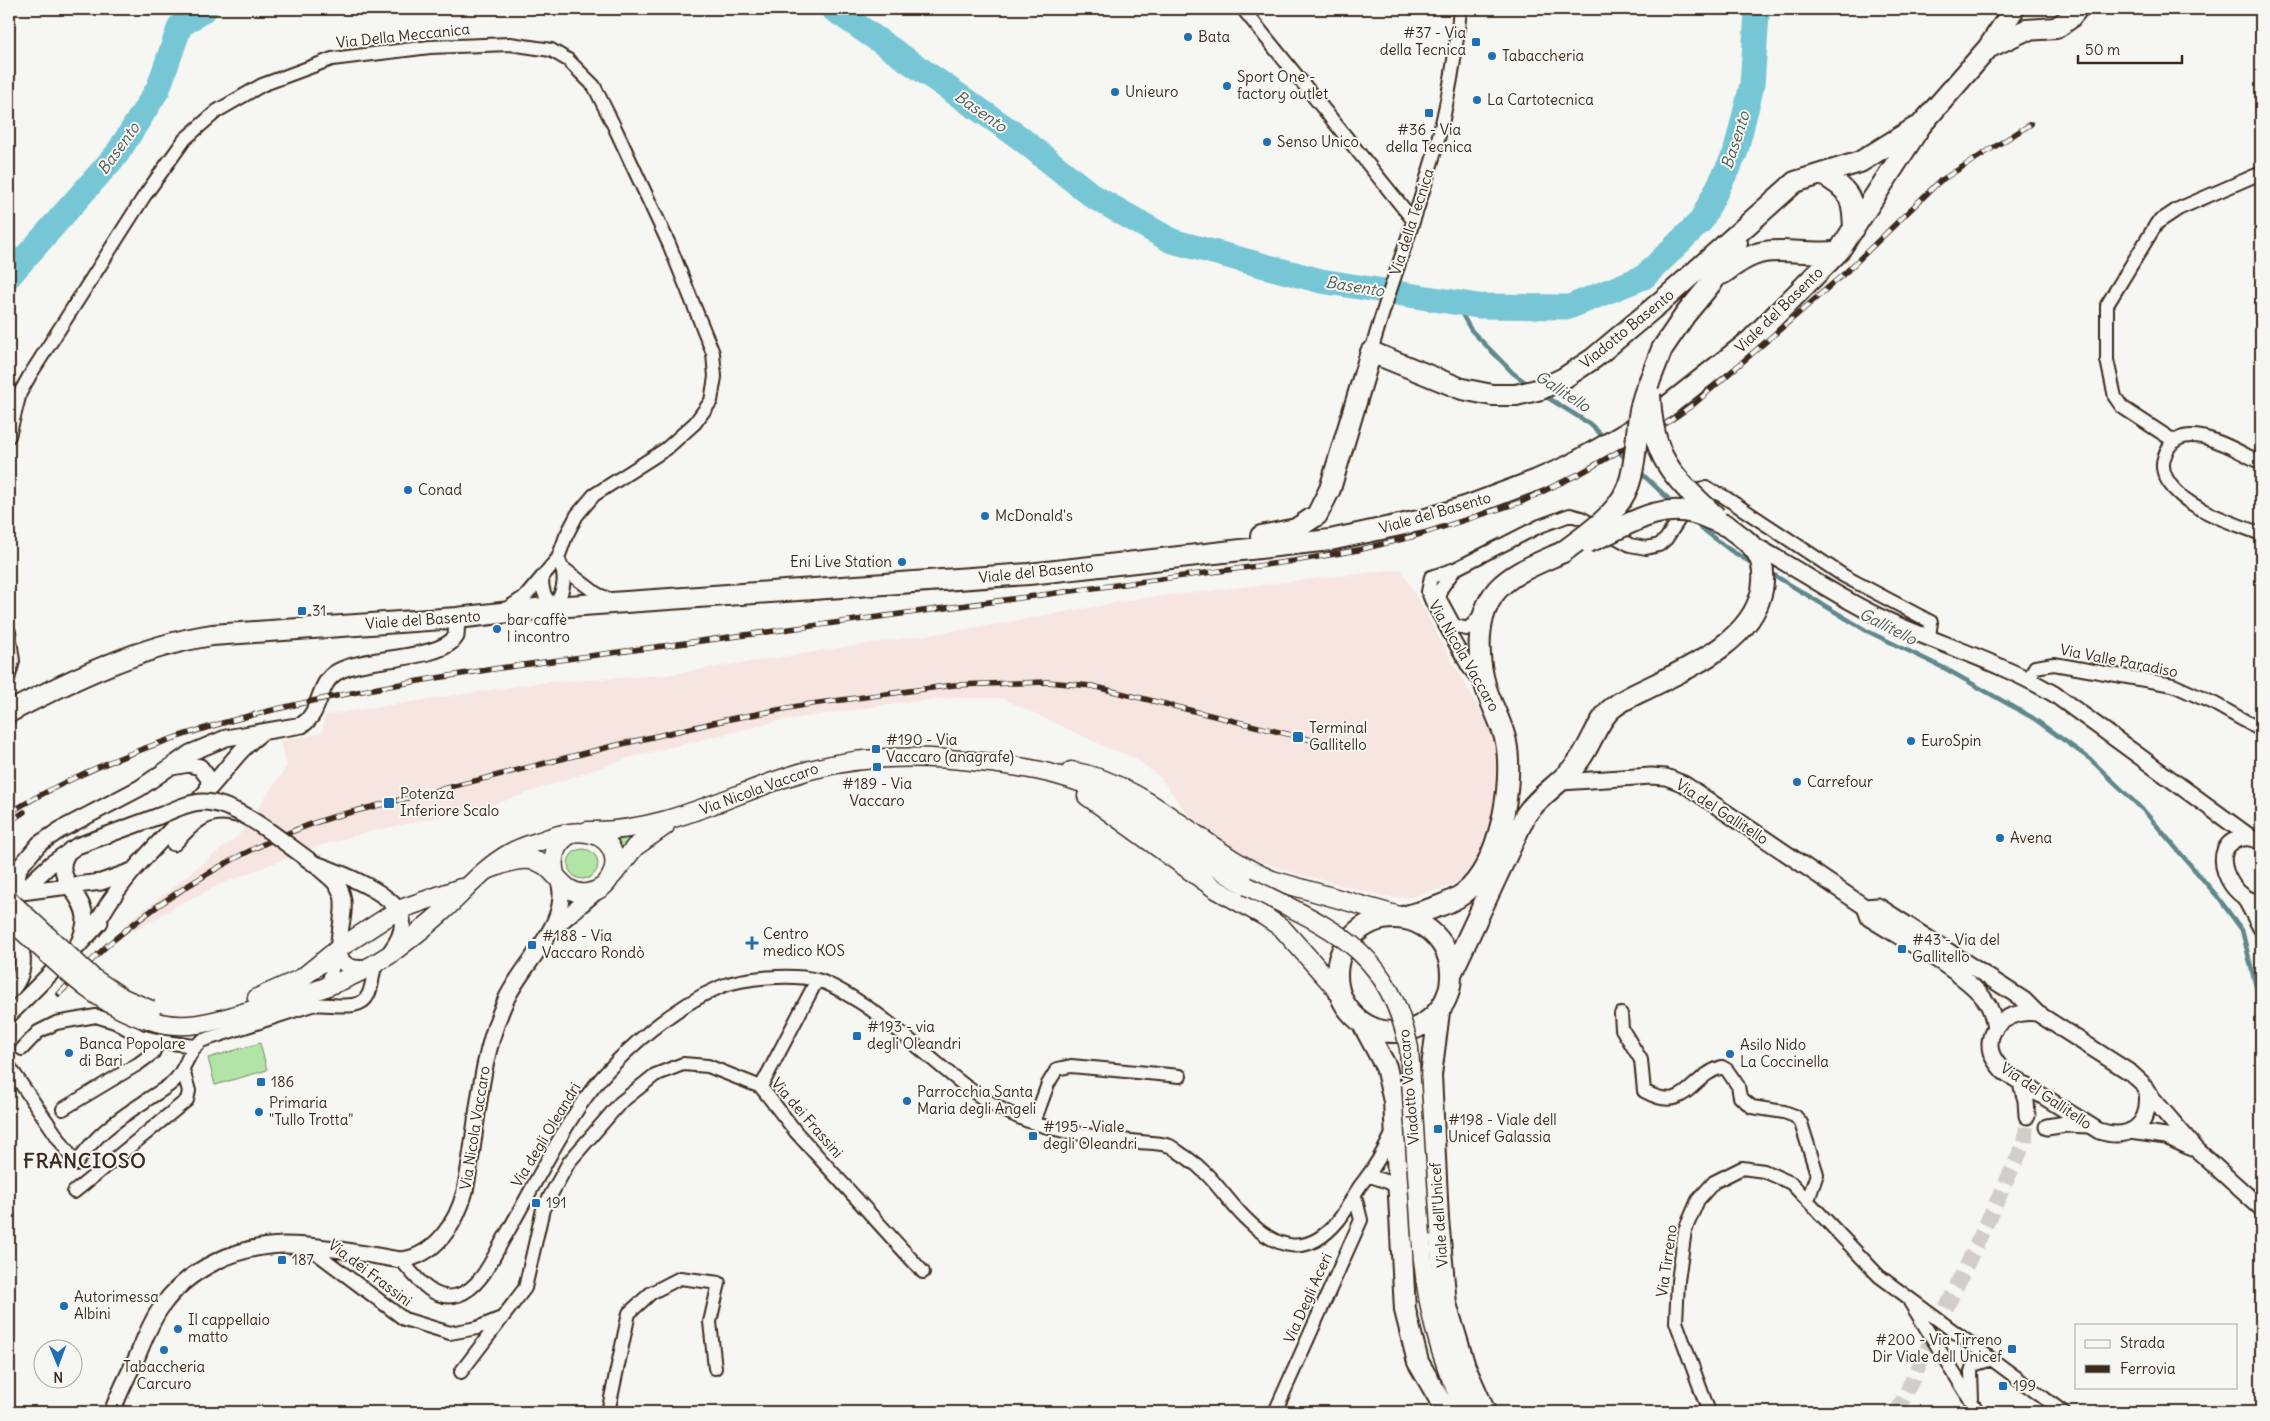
<svg xmlns="http://www.w3.org/2000/svg" width="2270" height="1421" font-family="Delius,sans-serif">
<style>
.built{fill:#f7e5e1}
.green{fill:#b2e4a5;stroke:#768762}
.lines{fill:none;stroke-linecap:round;stroke-linejoin:round}
.stream{stroke:#5f888c;stroke-width:4.5}
.river{stroke:#77c6d5;stroke-width:25}
.tertiary-tunnel{stroke:#d1cdc8;stroke-width:15;stroke-dasharray:15 8;stroke-linecap:butt}
.minor-casing{stroke:#3b2a1e;stroke-width:16}
.tertiary-casing{stroke:#3b2a1e;stroke-width:19}
.secondary-casing{stroke:#3b2a1e;stroke-width:21}
.primary-casing{stroke:#3b2a1e;stroke-width:24}
.minor{stroke:#f6f6f2;stroke-width:12}
.tertiary{stroke:#f6f6f2;stroke-width:15}
.secondary{stroke:#f6f6f2;stroke-width:18}
.primary{stroke:#f6f6f2;stroke-width:20}
.rail-casing{stroke:#3b2a1e;stroke-width:5.5}
.rail{stroke:#f6f6f2;stroke-width:4;stroke-dasharray:11;stroke-linecap:butt}
.tertiary-bridge-casing{stroke:#3b2a1e;stroke-width:19;stroke-linecap:butt}
.secondary-bridge-casing{stroke:#3b2a1e;stroke-width:21;stroke-linecap:butt}
.primary-bridge-casing{stroke:#3b2a1e;stroke-width:24;stroke-linecap:butt}
.tertiary-bridge{stroke:#f6f6f2;stroke-width:15}
.secondary-bridge{stroke:#f6f6f2;stroke-width:18}
.primary-bridge{stroke:#f6f6f2;stroke-width:20}
.poi-dot{fill:#1f6fb2;stroke:#f6f6f2;stroke-width:2}
.labels{text-anchor:middle;stroke-width:4;stroke-linejoin:round;paint-order:stroke}
.poi-label{font-size:15px;fill:#3b2a1e;stroke:#f6f6f2;text-anchor:start}
.street-label{font-size:15px;fill:#3b2a1e;stroke:#f6f6f2}
.water-label{font-size:16px;font-style:italic;fill:#4d5955;stroke:#f6f6f2}
.district-label{font-size:20px;font-weight:bold;letter-spacing:1px;fill:#3b2a1e;stroke:#f6f6f2}
</style>
<rect width="100%" height="100%" fill="#f6f6f2"/>
<filter id="ink" filterUnits="userSpaceOnUse"><feTurbulence type="fractalNoise" baseFrequency=".02" numOctaves="2"/><feDisplacementMap in="SourceGraphic" scale="10" xChannelSelector="R" yChannelSelector="G"/><feConvolveMatrix kernelMatrix="1 2 1 2 8 2 1 2 1" color-interpolation-filters="sRGB"/></filter>
<g filter="url(#ink)">
<path class="built" d="M 1401,569 L 1499,745 L 1501,792 L 1492,833 L 1464,878 L 1449,886 L 1413,897 L 1394,898 L 1371,893 L 1288,871 L 1257,860 L 1230,847 L 1208,833 L 1187,813 L 1160,777 L 1135,758 L 1108,748 L 1002,698 L 953,698 L 899,703 L 778,721 L 631,757 L 489,806 L 364,833 L 312,848 L 221,884 L 178,905 L 135,931 L 127,923 L 239,835 L 287,766 L 280,741 L 322,733 L 325,715 L 537,683 L 665,675 L 999,624 L 1137,599 Z"/>
<path class="green" d="M 633,836 L 635,838 L 621,851 L 616,841 Z
M568 864a15 15 0 1 1 30 0a15 15 0 1 1-30 0Z
M 260,1043 L 267,1070 L 215,1085 L 208,1058 Z"/>
<g class="lines">
<path class="stream" d="M 1757,14 L 1761,9
M 1455,302 L 1471,330 L 1513,373 L 1529,385
M 1542,394 L 1590,424 L 1607,440
M 1614,447 L 1628,461
M 1639,471 L 1675,505
M 1692,521 L 1730,550 L 1755,565
M 1769,572 L 1867,631 L 1946,669 L 2033,718 L 2090,759 L 2145,812 L 2217,896 L 2242,930 L 2261,1007"/>
<path class="river" d="M 833,9 L 1019,137 L 1094,197 L 1172,241 L 1321,281 L 1478,306 L 1569,307 L 1644,277 L 1701,221 L 1735,154 L 1752,85 L 1757,14 L 1755,9
M 9,276 L 117,154 L 158,89 L 180,26 L 205,9"/>
<path class="tertiary-tunnel" d="M 1897,1412 L 2025,1142 L 2027,1116"/>
<defs>
<path id="minor" d="M 1243,9 L 1413,220
M 1371,352 C 1387,294 1409,238 1426,181 C 1444,125 1455,67 1460,9
M 9,436 L 20,393 L 30,375 L 145,195 L 185,139 L 217,111 L 262,85 L 332,59 L 430,47 L 510,44 L 551,50 L 568,60 L 594,86 L 615,128 L 669,244 L 713,353 L 715,377 L 711,401 L 695,423 L 666,449 L 594,495 L 577,515 L 566,536 L 558,558 L 542,577 C 542,591 544,597 554,607 C 565,590 567,576 558,558
M 2174,441 L 2122,407 L 2115,397 L 2107,360 L 2107,305 L 2157,223 L 2178,209 L 2261,173
M 2261,463 C 2236,450 2177,412 2164,458 C 2160,471 2168,483 2177,492 C 2198,513 2234,523 2261,534
M 563,568 L 597,594 L 611,600
M 1455,569 L 1431,577 L 1428,592 L 1432,602 L 1469,668 L 1482,684
M 505,610 L 526,596 L 542,577
M 1482,613 L 1472,625 L 1466,629 L 1454,625 L 1440,599 L 1440,590 L 1455,569 L 1540,526 L 1570,515 L 1581,518 L 1630,545 L 1646,548 L 1659,545 L 1666,539 L 1699,489 L 1706,488 L 1723,496 L 1844,576 L 1931,622 L 1929,637
M 9,632 L 13,661 L 9,676
M 2029,679 L 2035,667 L 2054,664 L 2173,685 L 2215,704 L 2261,730
M 326,990 L 338,949
M 1621,1014 L 1622,1029 L 1641,1060 L 1644,1091 C 1687,1115 1688,1077 1722,1067 L 1727,1070 L 1738,1086 L 1740,1097 L 1752,1107 L 1784,1112 L 1795,1116 L 1801,1123 L 1817,1174 L 1808,1200
M 22,1049 L 38,1032 L 56,1023 L 96,1016 L 115,1022 L 140,1036 L 165,1042
M 9,1066 L 76,1164 C 94,1136 116,1120 144,1102 C 153,1095 164,1090 173,1082 C 186,1070 187,1052 201,1041 L 312,1005 C 328,1002 360,1013 368,995 C 374,984 371,972 378,961
M 761,1087 L 817,980
M 63,1109 L 138,1064 L 153,1053 L 156,1046 L 165,1042 L 194,1046
M 1034,1122 L 1048,1084 L 1057,1069 L 1071,1066 L 1180,1076
M 1370,1176 L 1388,1182 L 1400,1189
M 74,1192 L 187,1100 L 189,1091 L 183,1070
M 307,1246 L 404,1319 L 450,1333 L 477,1328 L 499,1319
M 401,1260 C 415,1276 433,1303 458,1295 C 482,1288 494,1254 506,1235 C 529,1195 549,1154 574,1115 C 604,1066 666,1010 720,987 C 743,977 793,974 817,980 C 832,984 845,993 858,1001 C 913,1035 957,1091 1016,1116 C 1051,1132 1093,1136 1131,1141 C 1143,1143 1159,1142 1170,1146 C 1175,1149 1181,1154 1186,1157 C 1213,1175 1223,1196 1245,1218 C 1277,1250 1307,1258 1338,1221 C 1348,1209 1353,1194 1363,1182 C 1376,1166 1384,1151 1393,1132
M 1910,1302 L 1978,1412
M 461,1372 L 525,1288 L 543,1209 L 569,1162 L 620,1103 L 655,1075 L 683,1064 L 708,1066 L 761,1087 L 796,1132 L 923,1272
M 1972,1399 L 1971,1372 L 1973,1365 L 1992,1359
M 608,1412 L 629,1313 L 651,1293 L 680,1278 L 719,1283 L 710,1322 L 715,1368
M 1275,1412 L 1361,1220 L 1355,1196
M 1709,1412 L 1676,1322 L 1678,1281 L 1685,1230 L 1698,1200 L 1714,1182 L 1742,1168 L 1764,1171 L 1791,1183 L 1879,1276 L 2063,1412"/>
<path id="tertiary" d="M 1752,544 C 1797,568 1838,598 1884,619 C 1941,645 2000,662 2054,694 L 2250,837
M 172,767 L 189,764 L 200,767 L 209,779 L 208,791
M 1561,782 L 1651,776 L 1666,777 L 1684,784 L 1865,907 L 1869,918 C 1900,938 1965,972 1985,1000 C 1992,1009 1993,1018 1995,1029
M 174,843 C 192,823 207,806 236,814
M 2261,843 C 2256,838 2250,837 2243,838 C 2204,844 2230,903 2261,902
M 313,863 C 335,871 397,893 402,919 C 404,931 398,942 391,951
M 319,868 C 328,876 339,883 342,895 C 350,921 317,974 368,968
M 21,892 L 16,884 L 19,868 L 39,844 L 60,830 L 140,788 L 190,753 L 226,738 L 302,725 C 322,712 317,683 337,672 C 364,656 442,661 456,636 L 457,618
M 21,892 L 51,864 L 77,846 L 159,816
M 21,892 L 101,882 L 132,871
M 2245,898 L 2261,928
M 1865,907 L 1878,906 L 2024,1000 L 2037,1013 L 2131,1073 L 2142,1083 L 2147,1092 L 2196,1149 L 2261,1208
M 557,925 L 598,890
M 94,929 C 119,876 168,836 206,792 C 225,772 238,750 261,733
M 76,948 L 100,922
M 9,992 C 29,972 24,946 11,923
M 2037,1013 C 2014,1009 1984,1025 1991,1052 C 1993,1060 1999,1066 2004,1072 L 2099,1131 C 2130,1141 2151,1125 2147,1092
M 9,1015 L 76,948 C 81,939 85,929 85,918 C 84,893 48,876 70,850
M 2020,1081 L 2026,1100 L 2027,1116
M 2047,1127 L 2066,1124 L 2088,1125
M 2130,1131 L 2166,1136 L 2192,1148
M 112,1412 C 119,1393 128,1375 137,1357 C 144,1340 151,1321 162,1306 C 189,1268 238,1246 284,1245 C 323,1245 362,1254 401,1260 C 435,1256 457,1223 465,1191 C 478,1127 478,1062 505,1002 C 521,964 572,923 559,881"/>
<path id="secondary" d="M 1071,771 C 1149,784 1201,850 1272,880 L 1403,917
M 1087,796 L 1214,888 L 1264,916 L 1282,928 L 1339,992
M 587,831 C 659,833 721,799 787,777 C 851,755 914,754 981,762 C 1019,766 1058,772 1094,788 C 1126,802 1155,826 1183,846 C 1204,860 1225,873 1247,886
M 555,874 C 551,857 555,843 571,834
M 612,876 L 635,847 L 665,826
M 257,998 L 302,978 L 338,949 L 398,910 L 461,888
M 150,1020 C 184,1032 216,1021 249,1011 C 298,997 346,984 389,955 C 406,942 426,927 442,912 C 464,892 483,868 510,853 C 522,846 536,843 549,838 C 626,811 630,887 587,893 C 560,896 556,863 531,860 C 515,858 502,865 487,870
M 1421,1236 C 1425,1298 1437,1357 1467,1412"/>
<path id="primary" d="M 1990,47 L 2026,30 L 2056,28 L 2069,19 L 2077,9
M 1823,175 C 1851,190 1853,199 1854,229
M 1722,274 C 1735,265 1748,255 1764,252 C 1788,248 1813,256 1839,251
M 1650,380 L 1662,349 L 1685,315 L 1713,281 L 1737,243
M 1261,536 L 1296,529 L 1317,515 L 1330,489 L 1371,352 L 1462,389 L 1492,395 L 1516,395 L 1541,389 L 1564,378 L 1594,358 L 1669,295 L 1795,182 L 1860,162 L 1915,128
M 9,712 C 73,679 141,646 212,635 L 457,618 L 554,607 L 1029,574 L 1330,540 L 1423,520 L 1468,506 L 1537,480 L 1569,466 L 1613,441 L 1655,416 L 1751,340 L 1839,251 L 1921,125 L 1988,48 L 2014,9
M 1403,917 C 1423,911 1446,906 1463,894 C 1500,867 1514,784 1506,742 C 1502,723 1492,707 1486,688 C 1477,658 1475,616 1497,590 C 1513,572 1541,562 1563,552
M1337 975a57 57 0 1 1 114 0a57 57 0 1 1-114 0Z
M 1452,972 L 1525,816 C 1540,793 1565,782 1580,759 C 1591,744 1596,725 1609,711 C 1619,701 1636,694 1648,688 C 1690,667 1752,641 1762,590 C 1768,555 1753,545 1727,526
M 1439,1012 L 1431,1075 L 1438,1219 L 1446,1304 L 1465,1367 L 1485,1412
M 1363,1024 L 1386,1067 L 1394,1101 L 1405,1310 L 1418,1362 L 1447,1412"/>
</defs>
<use href="#minor" class="minor-casing"/>
<use href="#tertiary" class="tertiary-casing"/>
<use href="#secondary" class="secondary-casing"/>
<use href="#primary" class="primary-casing"/>
<use href="#minor" class="minor"/>
<use href="#tertiary" class="tertiary"/>
<use href="#secondary" class="secondary"/>
<use href="#primary" class="primary"/>
<defs>
<path id="rail" d="M 9,813 C 157,723 331,694 500,668 L 1294,561 L 1358,550 L 1415,536 L 1521,502 L 1581,473 L 1661,427 L 1694,404 L 1846,272 L 1940,181 L 2031,124
M 9,822 L 24,812
M 59,994 C 76,977 92,959 110,943 C 172,890 258,839 336,816 L 609,747 L 730,719 L 804,705 L 954,685 L 1047,682 L 1092,686 L 1328,744"/>
</defs>
<use href="#rail" class="rail-casing"/>
<use href="#rail" class="rail"/>
<defs>
<path id="tertiary-bridge" d="M 159,816 C 172,811 188,802 203,802 C 238,802 284,843 313,863"/>
<path id="secondary-bridge" d="M 1247,886 C 1332,929 1387,946 1409,1048 L 1421,1236
M 9,900 L 93,978 L 123,998 L 151,1010
M 9,919 C 52,956 86,998 141,1018"/>
<path id="primary-bridge" d="M 1650,394 C 1652,458 1671,475 1716,517
M 1588,542 C 1624,529 1653,503 1694,513 C 1705,516 1716,522 1727,526
M 1563,552 C 1589,532 1623,512 1631,477 C 1640,441 1633,416 1650,380"/>
</defs>
<use href="#tertiary-bridge" class="tertiary-bridge-casing"/>
<use href="#secondary-bridge" class="secondary-bridge-casing"/>
<use href="#primary-bridge" class="primary-bridge-casing"/>
<use href="#tertiary-bridge" class="tertiary-bridge"/>
<use href="#secondary-bridge" class="secondary-bridge"/>
<use href="#primary-bridge" class="primary-bridge"/>
</g>
</g>
<g class="poi-dot">
<circle cx="1188" cy="37" r="5"/>
<rect x="1471" y="37" width="10" height="10" rx="2.5"/>
<circle cx="1492" cy="56" r="5"/>
<circle cx="1227" cy="86" r="5"/>
<circle cx="1115" cy="92" r="5"/>
<circle cx="1477" cy="100" r="5"/>
<rect x="1424" y="108" width="10" height="10" rx="2.5"/>
<circle cx="1267" cy="142" r="5"/>
<circle cx="408" cy="490" r="5"/>
<circle cx="985" cy="516" r="5"/>
<circle cx="902" cy="562" r="5"/>
<rect x="297" y="606" width="10" height="10" rx="2.5"/>
<circle cx="497" cy="629" r="5"/>
<rect x="1292" y="731" width="12" height="12" rx="2.5"/>
<circle cx="1911" cy="741" r="5"/>
<rect x="871" y="744" width="10" height="10" rx="2.5"/>
<rect x="872" y="762" width="10" height="10" rx="2.5"/>
<circle cx="1797" cy="782" r="5"/>
<rect x="383" y="797" width="12" height="12" rx="2.5"/>
<circle cx="2000" cy="838" r="5"/>
<path d="M749.5 935.5h5v5h5v5h-5v5h-5v-5h-5v-5h5z"/>
<rect x="527" y="940" width="10" height="10" rx="2.5"/>
<rect x="1897" y="944" width="10" height="10" rx="2.5"/>
<rect x="852" y="1031" width="10" height="10" rx="2.5"/>
<circle cx="69" cy="1053" r="5"/>
<circle cx="1730" cy="1054" r="5"/>
<rect x="256" y="1077" width="10" height="10" rx="2.5"/>
<circle cx="907" cy="1101" r="5"/>
<circle cx="259" cy="1112" r="5"/>
<rect x="1433" y="1124" width="10" height="10" rx="2.5"/>
<rect x="1028" y="1131" width="10" height="10" rx="2.5"/>
<rect x="531" y="1198" width="10" height="10" rx="2.5"/>
<rect x="277" y="1255" width="10" height="10" rx="2.5"/>
<circle cx="64" cy="1306" r="5"/>
<circle cx="178" cy="1329" r="5"/>
<rect x="2007" y="1344" width="10" height="10" rx="2.5"/>
<circle cx="164" cy="1350" r="5"/>
<rect x="1998" y="1381" width="10" height="10" rx="2.5"/>
</g>
<g class="labels">
<g class="poi-label">
<text x="1466" y="38" text-anchor="end">#37 - Via<tspan x="1466" dy="17">della Tecnica</tspan></text>
<text x="1198" y="42">Bata</text>
<text x="1502" y="61">Tabaccheria</text>
<text x="1237" y="82">Sport One -<tspan x="1237" dy="17">factory outlet</tspan></text>
<text x="1125" y="97">Unieuro</text>
<text x="1487" y="105">La Cartotecnica</text>
<text x="1429" y="135" text-anchor="middle">#36 - Via<tspan x="1429" dy="17">della Tecnica</tspan></text>
<text x="1277" y="147">Senso Unico</text>
<text x="418" y="495">Conad</text>
<text x="995" y="521">McDonald's</text>
<text x="892" y="567" text-anchor="end">Eni Live Station</text>
<text x="312" y="616">31</text>
<text x="507" y="625">bar caffè<tspan x="507" dy="17">l incontro</tspan></text>
<text x="1309" y="733">Terminal<tspan x="1309" dy="17">Gallitello</tspan></text>
<text x="886" y="745">#190 - Via<tspan x="886" dy="17">Vaccaro (anagrafe)</tspan></text>
<text x="1921" y="746">EuroSpin</text>
<text x="1807" y="787">Carrefour</text>
<text x="877" y="789" text-anchor="middle">#189 - Via<tspan x="877" dy="17">Vaccaro</tspan></text>
<text x="400" y="799">Potenza<tspan x="400" dy="17">Inferiore Scalo</tspan></text>
<text x="2010" y="843">Avena</text>
<text x="763" y="939">Centro<tspan x="763" dy="17">medico KOS</tspan></text>
<text x="542" y="941">#188 - Via<tspan x="542" dy="17">Vaccaro Rondò</tspan></text>
<text x="1912" y="945">#43 - Via del<tspan x="1912" dy="17">Gallitello</tspan></text>
<text x="867" y="1032">#193 - via<tspan x="867" dy="17">degli Oleandri</tspan></text>
<text x="79" y="1049">Banca Popolare<tspan x="79" dy="17">di Bari</tspan></text>
<text x="1740" y="1050">Asilo Nido<tspan x="1740" dy="17">La Coccinella</tspan></text>
<text x="271" y="1087">186</text>
<text x="917" y="1097">Parrocchia Santa<tspan x="917" dy="17">Maria degli Angeli</tspan></text>
<text x="269" y="1108">Primaria<tspan x="269" dy="17">"Tullo Trotta"</tspan></text>
<text x="1448" y="1125">#198 - Viale dell<tspan x="1448" dy="17">Unicef Galassia</tspan></text>
<text x="1043" y="1132">#195 - Viale<tspan x="1043" dy="17">degli Oleandri</tspan></text>
<text x="546" y="1208">191</text>
<text x="292" y="1265">187</text>
<text x="74" y="1302">Autorimessa<tspan x="74" dy="17">Albini</tspan></text>
<text x="188" y="1325">Il cappellaio<tspan x="188" dy="17">matto</tspan></text>
<text x="2002" y="1345" text-anchor="end">#200 - Via Tirreno<tspan x="2002" dy="17">Dir Viale dell Unicef</tspan></text>
<text x="164" y="1372" text-anchor="middle">Tabaccheria<tspan x="164" dy="17">Carcuro</tspan></text>
<text x="2013" y="1391">199</text>
</g>
<g class="street-label">
<text transform="translate(403 36) rotate(-6)" y="5">Via Della Meccanica</text>
<text transform="translate(1412 222) rotate(-72)" y="5">Via della Tecnica</text>
<text transform="translate(1779 310) rotate(-44)" y="5">Viale del Basento</text>
<text transform="translate(1627 329) rotate(-39)" y="5">Viadotto Basento</text>
<text transform="translate(1435 513) rotate(-16)" y="5">Viale del Basento</text>
<text transform="translate(1036 572) rotate(-6)" y="5">Viale del Basento</text>
<text transform="translate(423 620) rotate(-4)" y="5">Viale del Basento</text>
<text transform="translate(1464 656) rotate(60)" y="5">Via Nicola Vaccaro</text>
<text transform="translate(2119 661) rotate(11)" y="5">Via Valle Paradiso</text>
<text transform="translate(759 789) rotate(-20)" y="5">Via Nicola Vaccaro</text>
<text transform="translate(1722 812) rotate(33)" y="5">Via del Gallitello</text>
<text transform="translate(1409 1087) rotate(-95)" y="5">Viadotto Vaccaro</text>
<text transform="translate(2046 1096) rotate(34)" y="5">Via del Gallitello</text>
<text transform="translate(807 1118) rotate(49)" y="5">Via dei Frassini</text>
<text transform="translate(475 1128) rotate(-81)" y="5">Via Nicola Vaccaro</text>
<text transform="translate(546 1135) rotate(-59)" y="5">Via degli Oleandri</text>
<text transform="translate(1439 1215) rotate(-94)" y="5">Viale dell'Unicef</text>
<text transform="translate(1667 1261) rotate(-82)" y="5">Via Tirreno</text>
<text transform="translate(370 1273) rotate(37)" y="5">Via dei Frassini</text>
<text transform="translate(1308 1298) rotate(-66)" y="5">Via Degli Aceri</text>
</g>
<g class="water-label">
<text transform="translate(981 111) rotate(35)" y="6">Basento</text>
<text transform="translate(1735 140) rotate(-72)" y="6">Basento</text>
<text transform="translate(118 148) rotate(-54)" y="6">Basento</text>
<text transform="translate(1355 286) rotate(9)" y="6">Basento</text>
<text transform="translate(1563 391) rotate(33)" y="6">Gallitello</text>
<text transform="translate(1888 626) rotate(27)" y="6">Gallitello</text>
</g>
<g class="district-label">
<text x="85" y="1168">FRANCIOSO</text>
</g>
</g>
<rect width="2270" height="1421" fill="none" stroke="#f6f6f2" stroke-width="30"/>
<rect x="15" y="15" width="2240" height="1391" fill="none" stroke="#3b2a1e" stroke-width="2" filter="url(#ink)"/>
<rect x="2075" y="1324" width="162" height="65" fill="#f6f6f2" stroke="#aba49d"/>
<rect x="2085" y="1340" width="25" height="8" fill="#f6f6f2" stroke="#aba49d"/>
<text x="2120" y="1348" font-size="15" fill="#3b2a1e">Strada</text>
<rect x="2085" y="1365" width="25" height="8" fill="#3b2a1e" stroke="#aba49d"/>
<text x="2120" y="1374" font-size="15" fill="#3b2a1e">Ferrovia</text>
<g transform="translate(58 1364) rotate(179)"><circle r="24" fill="#f6f6f2" stroke="#aba49d"/>
<path d="M0-4L9 19L0 12L-9 19Z" fill="#1f6fb2"/>
<text y="-8" font-size="14" font-weight="bold" text-anchor="middle" fill="#3b2a1e">N</text>
</g>
<path d="M2078 55v8h104v-8" fill="none" stroke="#3b2a1e" stroke-width="2.5"/>
<text x="2085" y="55" font-size="15" fill="#3b2a1e" stroke="#f6f6f2" stroke-width="4" paint-order="stroke">50 m</text>
</svg>
